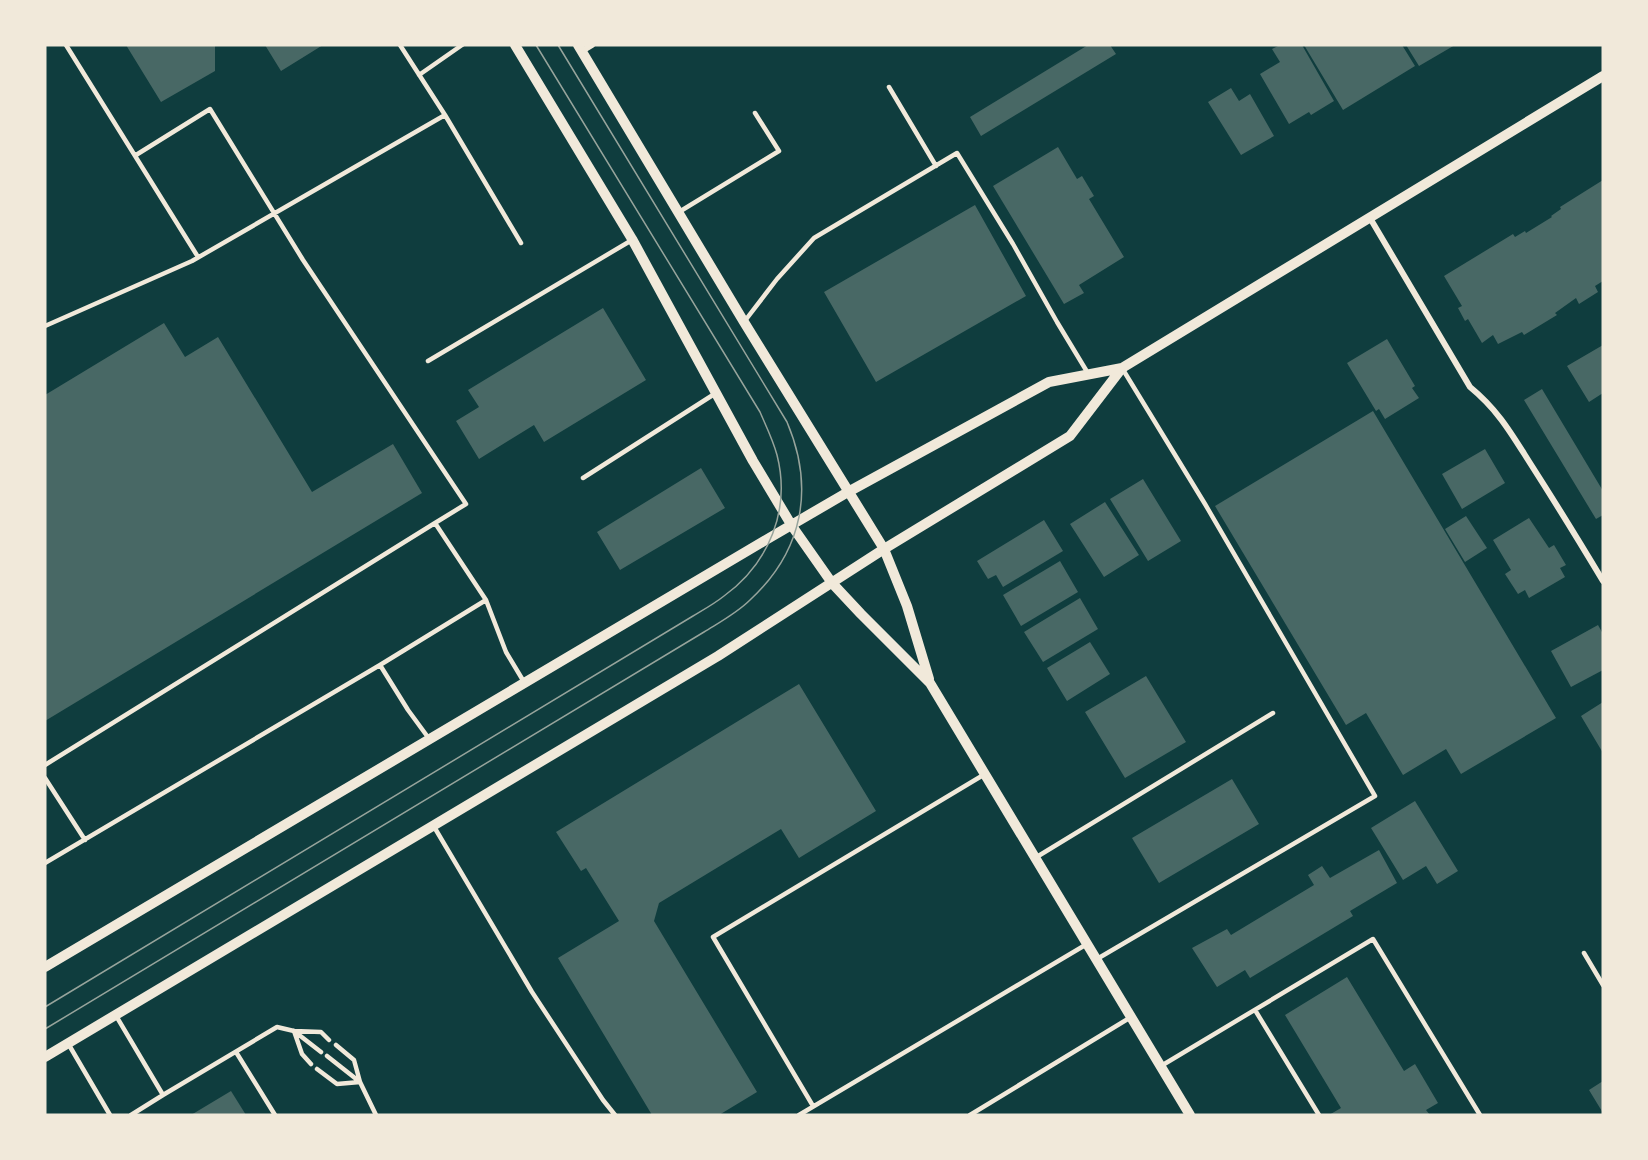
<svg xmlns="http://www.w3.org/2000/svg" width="1648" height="1160" font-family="'PT Sans',sans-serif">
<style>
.building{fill:#486865}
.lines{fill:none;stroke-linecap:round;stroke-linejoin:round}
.service{stroke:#f1e9da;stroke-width:4.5}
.minor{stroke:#f1e9da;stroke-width:6}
.tertiary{stroke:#f1e9da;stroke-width:10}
.tram{stroke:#97a49c;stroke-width:1.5}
</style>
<rect width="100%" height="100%" fill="#0f3d3e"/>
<path class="building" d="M 126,45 L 215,45 L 215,71 L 161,102 Z
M 265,45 L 323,45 L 281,71 Z
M 1088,45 L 1110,45 L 1116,54 L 981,136 L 970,117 Z
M 1280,45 L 1302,45 L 1334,101 L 1311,115 L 1309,112 L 1289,124 L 1260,74 L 1280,62 L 1272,49 Z
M 1304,45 L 1402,45 L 1415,66 L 1343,110 Z
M 1406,45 L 1455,45 L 1419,66 Z
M 1231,88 L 1239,101 L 1250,94 L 1274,136 L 1241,155 L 1208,102 Z
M 1058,147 L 1077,179 L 1082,176 L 1094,196 L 1089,199 L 1124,257 L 1079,285 L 1084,293 L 1064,304 L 993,186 Z
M 1603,180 L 1603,281 L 1595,286 L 1598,292 L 1579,304 L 1576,298 L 1555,313 L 1557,315 L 1524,335 L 1522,332 L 1498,344 L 1493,335 L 1482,343 L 1468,319 L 1465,321 L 1458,308 L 1462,306 L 1444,276 L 1513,234 L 1515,237 L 1525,231 L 1526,233 L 1552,217 L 1551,216 L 1561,209 L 1560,207 Z
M 975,205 L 1026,296 L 876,382 L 824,292 Z
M 603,308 L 646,380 L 544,442 L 534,425 L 479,459 L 456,421 L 479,407 L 468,390 Z
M 164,323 L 185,357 L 218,337 L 312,492 L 393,444 L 422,493 L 45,721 L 45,395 Z
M 1387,339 L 1415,386 L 1412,388 L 1419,398 L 1385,419 L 1379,409 L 1376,411 L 1347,363 Z
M 1603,345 L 1603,393 L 1589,402 L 1567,366 Z
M 1542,389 L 1603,491 L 1603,515 L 1596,519 L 1524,400 Z
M 1373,411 L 1556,718 L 1461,774 L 1446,749 L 1403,775 L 1366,713 L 1346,725 L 1215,506 Z
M 1485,449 L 1505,483 L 1462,509 L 1442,474 Z
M 701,468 L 725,508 L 620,570 L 597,532 Z
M 1143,479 L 1181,541 L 1148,561 L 1110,499 Z
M 1105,502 L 1139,555 L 1104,577 L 1070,524 Z
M 1466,516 L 1487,548 L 1465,562 L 1445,529 Z
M 1529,518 L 1549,548 L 1554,545 L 1566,565 L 1560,568 L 1565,577 L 1529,598 L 1525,590 L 1518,594 L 1505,574 L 1511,570 L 1493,540 Z
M 1044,520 L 1063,551 L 1003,587 L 996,575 L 988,579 L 977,561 Z
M 1060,561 L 1078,592 L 1021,626 L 1003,595 Z
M 1080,598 L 1098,629 L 1043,662 L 1024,632 Z
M 1598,625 L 1603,634 L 1603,670 L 1571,687 L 1551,651 Z
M 1090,642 L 1110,674 L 1067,701 L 1047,668 Z
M 1146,676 L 1186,742 L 1125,778 L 1085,712 Z
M 799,684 L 876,811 L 799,858 L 781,829 L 659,903 L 654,921 L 757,1092 L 719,1115 L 652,1115 L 558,958 L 619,921 L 586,868 L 581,871 L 556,832 Z
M 1603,702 L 1603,753 L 1581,716 Z
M 1232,779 L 1259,824 L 1159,883 L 1132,838 Z
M 1415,801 L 1458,871 L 1437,884 L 1426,866 L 1403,880 L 1371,828 Z
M 1379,850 L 1397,883 L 1350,911 L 1353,916 L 1250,978 L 1245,970 L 1217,987 L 1192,948 L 1227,929 L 1231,935 L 1314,885 L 1308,875 L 1322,866 L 1330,878 Z
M 1347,977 L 1404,1071 L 1415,1064 L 1438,1103 L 1426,1110 L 1430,1115 L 1329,1115 L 1341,1108 L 1285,1015 Z
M 1603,1081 L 1603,1113 L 1589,1090 Z
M 231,1091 L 246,1115 L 191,1115 Z"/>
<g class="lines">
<path class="service" d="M 66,45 L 198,257
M 419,75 L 462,45
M 889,87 L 936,166
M 445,115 L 521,243
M 136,155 L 210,109 L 303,260 L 466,504 L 435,523 L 486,600 L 506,652 L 524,682
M 679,212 L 779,151 L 755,113
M 744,322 L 777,279 L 814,238 L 957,153 L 1013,244 L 1057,322 L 1089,375
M 45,326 L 192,261 L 445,115 L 400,45
M 428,361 L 632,240
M 583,478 L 716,393
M 380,665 L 486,600
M 45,765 L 435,523
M 45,778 L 85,840
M 433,825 L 532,992 L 603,1100 L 615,1115
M 1035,858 L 1273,713
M 45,863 L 380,665 L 408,710 L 430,740
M 1584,953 L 1603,985
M 1097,959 L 1375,796 L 1205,504 L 1122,368
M 1255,1010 L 1319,1115
M 115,1014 L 163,1095 L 131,1115
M 294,1031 L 302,1054 L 311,1064
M 294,1031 L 321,1052
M 69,1045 L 110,1115
M 336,1045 L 354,1060 L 360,1082 L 376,1115
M 236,1052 L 275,1115
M 327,1056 L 360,1082
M 1161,1066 L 1373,939 L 1480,1115
M 317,1069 L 337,1084 L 360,1082
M 163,1095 L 277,1027 L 294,1031 L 321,1032 L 329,1040
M 813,1106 L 713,937 L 985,774
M 799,1115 L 1087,944
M 970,1115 L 1131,1017"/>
<path class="minor" d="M 582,51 L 592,45
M 1370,218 L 1470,387 C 1498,410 1511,433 1530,463 C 1555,502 1579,541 1603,581"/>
<path class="tertiary" d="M 515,45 L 632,239 L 753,461 L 792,526 L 832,583 L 861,614 L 930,683 L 1190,1115
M 578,45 L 744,322 L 884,549 L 907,606 L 929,679
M 45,967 L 764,541 L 848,492 L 1049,382 L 1122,368
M 45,1057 L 718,656 L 884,549 L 1070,436 L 1122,368 L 1603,76"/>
<path class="tram" d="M 45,1007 L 693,616 C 703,610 714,604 724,596 C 769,563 791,510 777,455 C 773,440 766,426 760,412 L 536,45
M 45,1029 L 704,632 C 720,622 737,613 750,600 C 803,551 815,488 787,422 L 558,45"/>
</g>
<rect width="1648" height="1160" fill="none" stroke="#f1e9da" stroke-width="93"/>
</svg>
